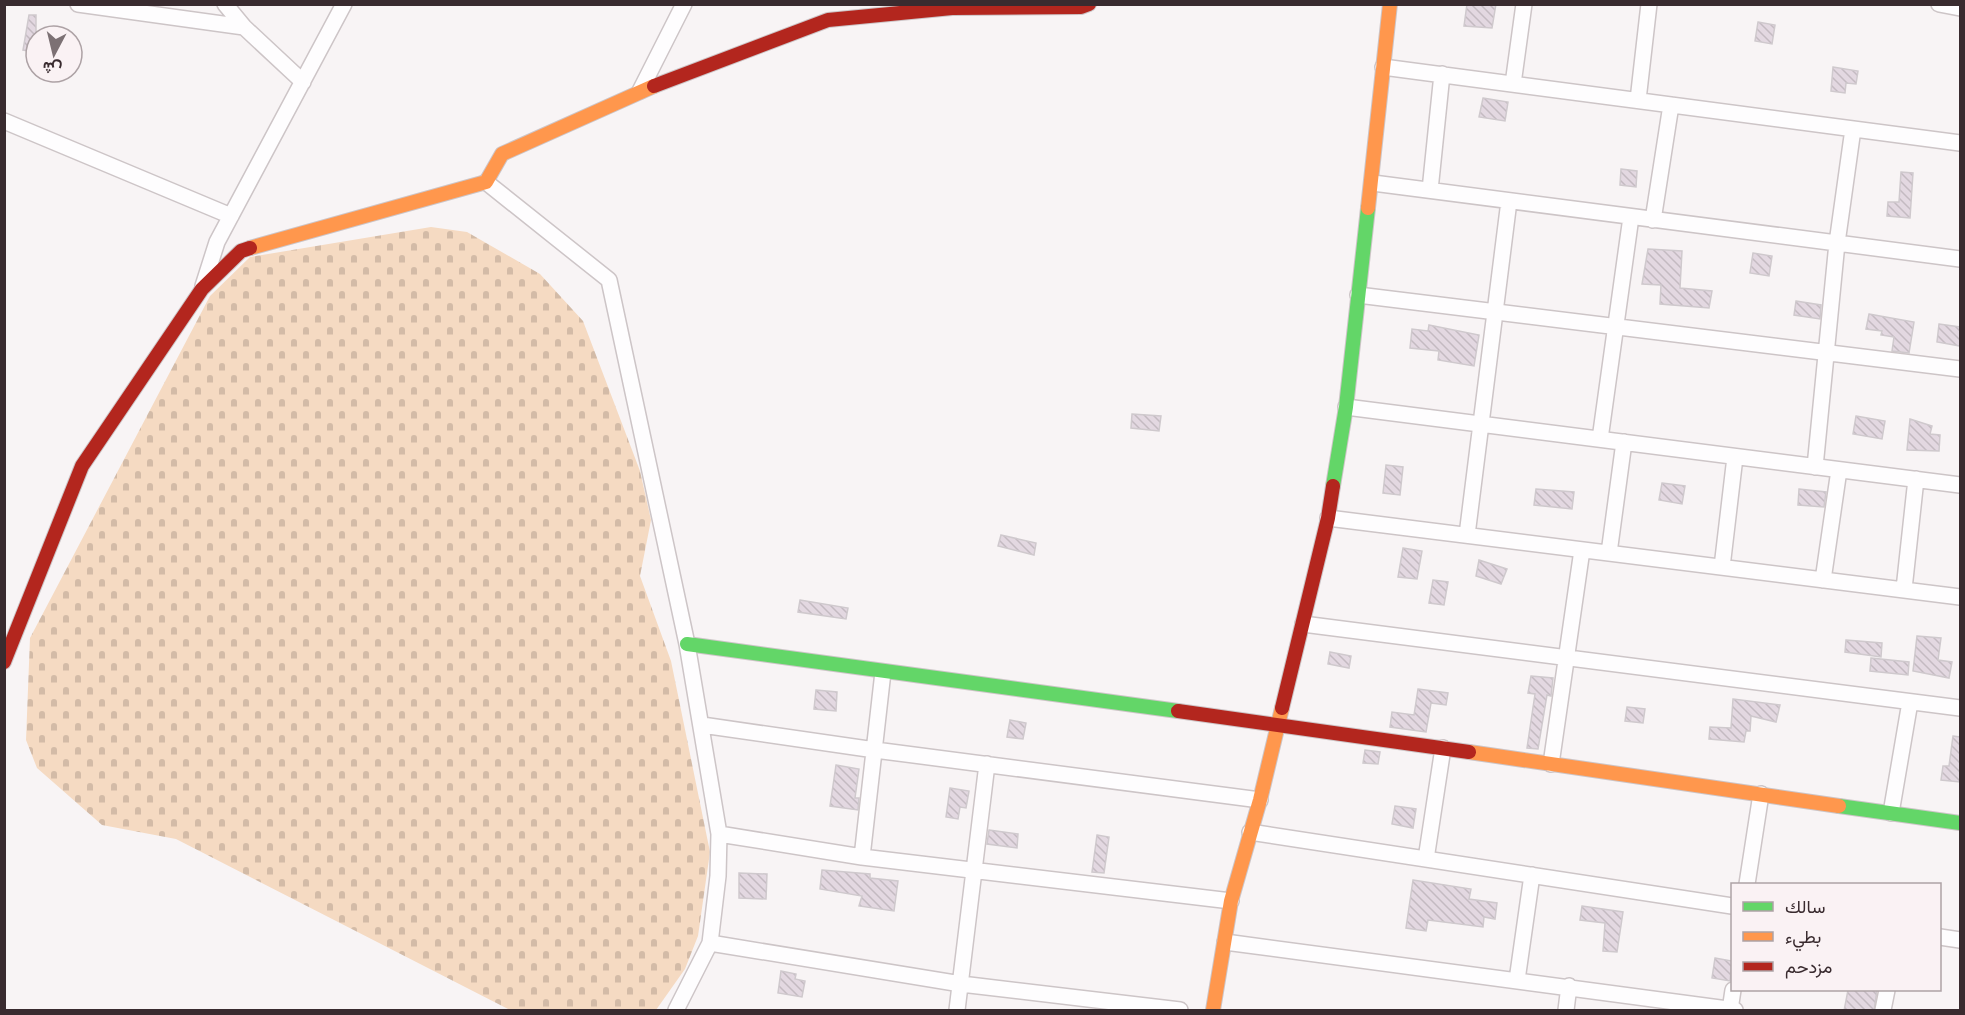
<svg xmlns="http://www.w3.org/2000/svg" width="1965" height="1015" font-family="'Roboto Condensed',Vazirmatn,sans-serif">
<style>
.cemetery{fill:url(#cemetery-stones)}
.building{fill:url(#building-back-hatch);stroke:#cfc9cd;stroke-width:1.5}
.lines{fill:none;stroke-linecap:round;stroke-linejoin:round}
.street-casing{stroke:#cdc5c7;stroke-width:18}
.fast-casing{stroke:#cdc5c7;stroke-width:16}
.slow-casing{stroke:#cdc5c7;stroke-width:16}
.jam-casing{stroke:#cdc5c7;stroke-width:16}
.street{stroke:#fefdfe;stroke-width:15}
.fast{stroke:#63d668;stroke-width:14}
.slow{stroke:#ff974d;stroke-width:14}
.jam{stroke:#b3261e;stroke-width:14}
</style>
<defs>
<pattern id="cemetery-stones" width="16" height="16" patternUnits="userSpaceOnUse" patternTransform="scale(1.5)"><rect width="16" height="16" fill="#f5dac2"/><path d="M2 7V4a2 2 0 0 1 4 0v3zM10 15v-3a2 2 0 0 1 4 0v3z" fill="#d3bba7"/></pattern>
<pattern id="building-back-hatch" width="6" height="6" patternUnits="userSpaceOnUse" patternTransform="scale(1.5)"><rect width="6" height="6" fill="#e3d8e1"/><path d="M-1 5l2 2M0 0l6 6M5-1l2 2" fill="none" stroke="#c4bac1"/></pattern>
</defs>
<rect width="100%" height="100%" fill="#f8f4f5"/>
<path class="cemetery" d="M 431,227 L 467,232 L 540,274 L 583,321 L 640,471 L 651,520 L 640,576 L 671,661 L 710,852 L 698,936 L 685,969 L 656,1010 L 510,1010 L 176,839 L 102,825 L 37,768 L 26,740 L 30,638 L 210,296 L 250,257 Z"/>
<path class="building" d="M 1467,4 L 1496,4 L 1492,28 L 1464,26 Z
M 29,15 L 36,15 L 36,52 L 23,50 Z
M 1758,22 L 1775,25 L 1772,44 L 1755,41 Z
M 1833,67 L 1858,71 L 1856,84 L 1846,83 L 1845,93 L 1831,91 Z
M 1483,98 L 1508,102 L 1505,121 L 1479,117 Z
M 1621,169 L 1637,171 L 1636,187 L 1620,185 Z
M 1901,172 L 1913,173 L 1910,218 L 1887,216 L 1888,202 L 1899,202 Z
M 1648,249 L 1682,251 L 1680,288 L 1712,291 L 1709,308 L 1660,304 L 1661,285 L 1642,284 Z
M 1753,253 L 1772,256 L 1769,276 L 1750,273 Z
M 1796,301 L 1821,305 L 1820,319 L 1794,315 Z
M 1869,314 L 1914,322 L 1909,353 L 1892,351 L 1894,337 L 1881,335 L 1882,331 L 1866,329 Z
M 1939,324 L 1960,327 L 1960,346 L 1937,342 Z
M 1429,325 L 1479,335 L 1474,366 L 1438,360 L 1439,351 L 1410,348 L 1412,329 L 1428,331 Z
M 1132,414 L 1161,416 L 1159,431 L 1131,428 Z
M 1856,416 L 1885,421 L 1882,439 L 1853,434 Z
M 1910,419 L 1932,426 L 1930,434 L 1940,435 L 1939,451 L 1907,450 Z
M 1386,465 L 1403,467 L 1400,495 L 1383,493 Z
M 1662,483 L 1685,486 L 1682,504 L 1659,500 Z
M 1536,489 L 1574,492 L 1572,509 L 1534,505 Z
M 1799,489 L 1826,492 L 1824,507 L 1798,505 Z
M 1001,535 L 1036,543 L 1034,555 L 998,546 Z
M 1403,548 L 1422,551 L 1417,579 L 1398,577 Z
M 1479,560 L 1507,569 L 1501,584 L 1476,576 Z
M 1433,580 L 1448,582 L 1444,605 L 1429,603 Z
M 800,600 L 848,608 L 846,619 L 798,612 Z
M 1917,636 L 1941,638 L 1938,660 L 1952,662 L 1949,678 L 1913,671 Z
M 1846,640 L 1882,643 L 1881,657 L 1845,652 Z
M 1330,652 L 1351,656 L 1349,668 L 1328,664 Z
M 1871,658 L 1909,662 L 1908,675 L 1870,671 Z
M 1531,676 L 1553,678 L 1551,696 L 1547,695 L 1538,749 L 1527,748 L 1535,694 L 1528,693 Z
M 1418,689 L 1448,693 L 1446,705 L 1431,703 L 1426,732 L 1390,727 L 1392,712 L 1414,715 Z
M 816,690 L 837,692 L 836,711 L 814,709 Z
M 1733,699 L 1780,705 L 1776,722 L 1751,716 L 1750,731 L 1746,731 L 1744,742 L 1709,739 L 1710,727 L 1731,728 Z
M 1627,707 L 1645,709 L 1643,723 L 1625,721 Z
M 1010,720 L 1026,723 L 1023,739 L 1007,737 Z
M 1953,736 L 1960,737 L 1960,782 L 1941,780 L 1943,766 L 1949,766 Z
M 1365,750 L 1380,752 L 1378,764 L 1363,763 Z
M 836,765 L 859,769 L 855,798 L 859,798 L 858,810 L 830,806 Z
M 950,788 L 969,791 L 966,808 L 960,807 L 958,819 L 946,817 Z
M 1395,806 L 1416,809 L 1413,828 L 1392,824 Z
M 989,830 L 1018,834 L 1017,848 L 987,844 Z
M 1097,835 L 1109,837 L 1104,873 L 1092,872 Z
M 822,870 L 870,874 L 870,878 L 898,881 L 894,911 L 859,906 L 862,896 L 820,889 Z
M 739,873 L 767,874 L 766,899 L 739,898 Z
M 1413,880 L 1471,889 L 1469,899 L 1497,903 L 1495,919 L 1484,917 L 1483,927 L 1428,920 L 1426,931 L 1406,928 Z
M 1582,906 L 1623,912 L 1617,952 L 1603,951 L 1605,923 L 1580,920 Z
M 1715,958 L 1732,961 L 1730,981 L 1712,978 Z
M 781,971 L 796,974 L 795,979 L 805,981 L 802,997 L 778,993 Z
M 1848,990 L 1877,990 L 1874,1011 L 1844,1011 Z"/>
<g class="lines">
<defs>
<path id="street" d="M 78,4 L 244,27
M 225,4 L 244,27 L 303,82
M 1939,4 L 1960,8
M 1383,67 L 1960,143
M 1513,84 L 1524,4
M 640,91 L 684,4
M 1638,100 L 1649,4
M 4,121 L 231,216
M 486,182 L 609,280 L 687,644 L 719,834 L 718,876 L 710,943 L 676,1010
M 1373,183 L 1960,259
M 1430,190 L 1442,74
M 1653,220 L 1671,105
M 203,286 L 217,242 L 344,4
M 1358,295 L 1960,369
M 1346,407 L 1960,485
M 1600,439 L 1631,217
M 1815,467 L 1837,243 L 1853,129
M 1328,518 L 1960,597
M 1467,535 L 1509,201
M 1609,553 L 1624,442
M 1722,567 L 1735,457
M 1823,580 L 1839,470
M 1904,589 L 1916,479
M 1303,624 L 1960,708
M 702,725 L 875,750 L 1260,800
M 1551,764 L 1582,550
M 1891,813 L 1910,702
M 1250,832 L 1732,906
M 719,834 L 862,857 L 1231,901
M 862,857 L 883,672
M 1426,859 L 1443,748
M 1747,884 L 1761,794
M 1940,937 L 1960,940
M 1225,942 L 1735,1010
M 710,943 L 961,984 L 1180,1010
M 1517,980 L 1532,875
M 957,1010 L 987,764
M 1566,1010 L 1569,986
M 1730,1010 L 1733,990
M 1883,1010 L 1887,990"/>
<path id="fast" d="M 1333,486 L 1346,407 L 1368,208
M 687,644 L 1178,711
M 1839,806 L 1960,823"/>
<path id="slow" d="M 1368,208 L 1390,4
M 250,248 L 486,182 L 502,154 L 654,86
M 1469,752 L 1839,806
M 1213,1010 L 1231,901 L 1260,800 L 1282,708"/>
<path id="jam" d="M 654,86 L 828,20 L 952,8 L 1081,7 L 1089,4
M 4,662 L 82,466 L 202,289 L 241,251 L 250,248
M 1282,708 L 1328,518 L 1333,486
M 1178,711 L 1469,752"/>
</defs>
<use href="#street" class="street-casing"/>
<use href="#fast" class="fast-casing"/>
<use href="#slow" class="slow-casing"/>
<use href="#jam" class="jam-casing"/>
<use href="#street" class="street"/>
<use href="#fast" class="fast"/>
<use href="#slow" class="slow"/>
<use href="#jam" class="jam"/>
</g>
<rect width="1965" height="1015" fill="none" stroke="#392b2f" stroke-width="12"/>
<rect x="1731" y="883" width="210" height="108" fill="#faf2f4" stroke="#ada2a5" stroke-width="1.5"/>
<rect x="1743" y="902" width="30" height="9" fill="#63d668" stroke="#ada2a5" stroke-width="1.5"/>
<text x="1785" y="913" font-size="18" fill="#392b2f">سالك</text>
<rect x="1743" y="932" width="30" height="9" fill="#ff974d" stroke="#ada2a5" stroke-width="1.5"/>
<text x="1785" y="943" font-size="18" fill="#392b2f">بطيء</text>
<rect x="1743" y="962" width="30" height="9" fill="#b3261e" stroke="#ada2a5" stroke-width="1.5"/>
<text x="1785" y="973" font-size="18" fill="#392b2f">مزدحم</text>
<g transform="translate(54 54) rotate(187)"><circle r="28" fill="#faf2f4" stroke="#ada2a5" stroke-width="1.5"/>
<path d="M0-4.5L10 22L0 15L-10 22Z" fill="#7c7174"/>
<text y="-9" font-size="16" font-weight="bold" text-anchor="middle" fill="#392b2f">ش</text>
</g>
</svg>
